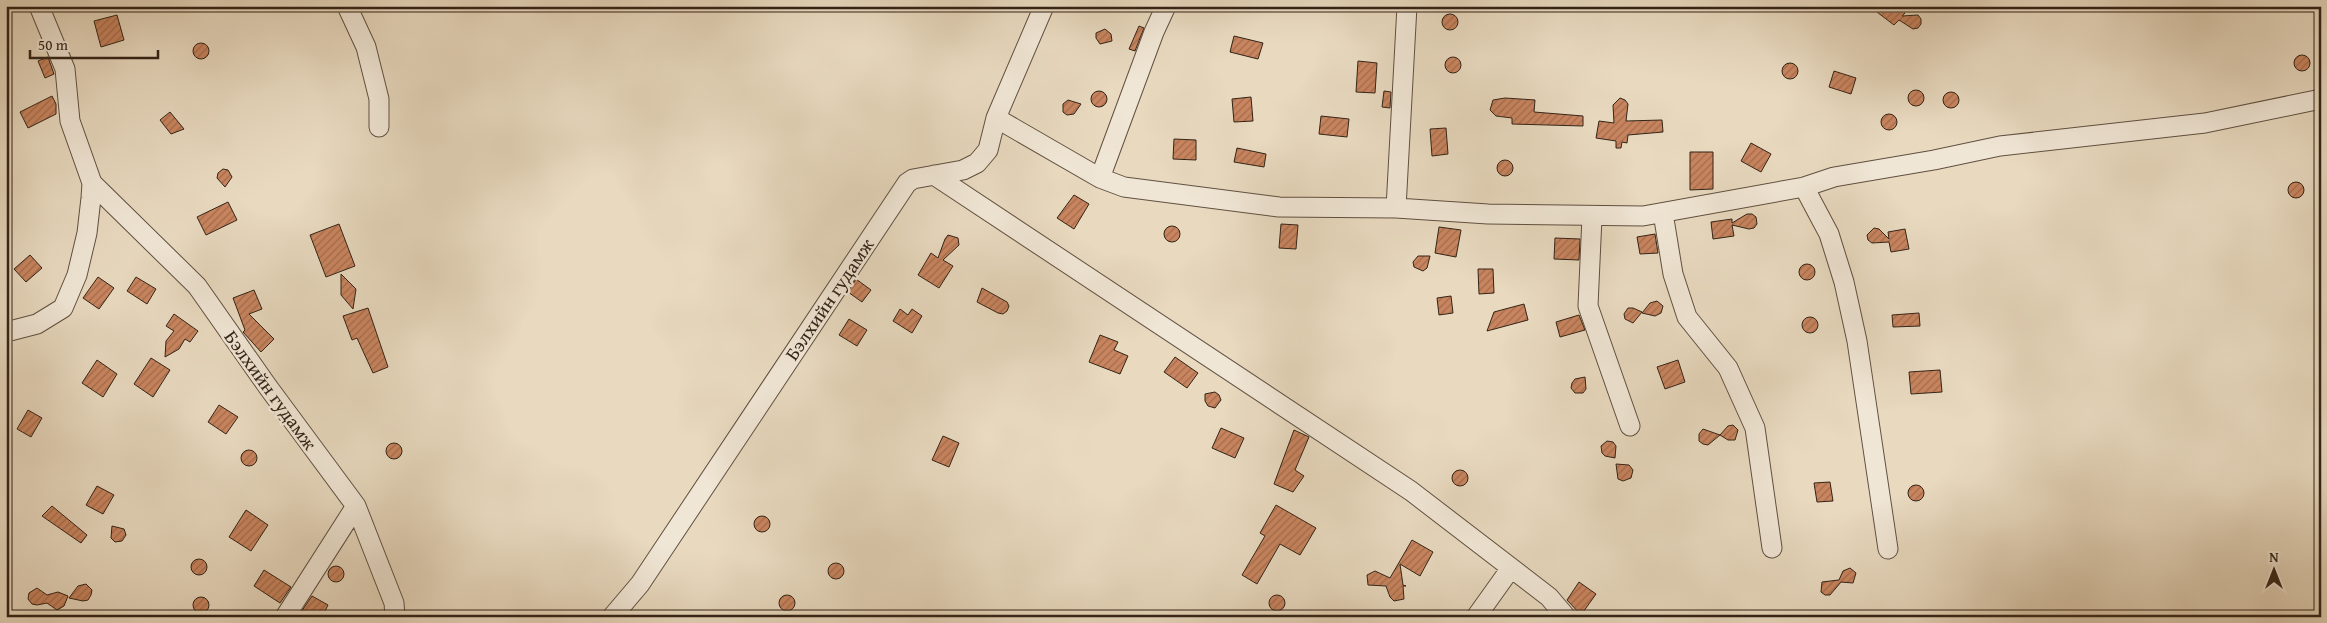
<svg xmlns="http://www.w3.org/2000/svg" width="2327" height="623" font-family="'Gentium Book Plus',serif">
<style>
.building{fill:url(#building-hatch);stroke:#322317}
.lines{fill:none;stroke-linecap:round;stroke-linejoin:round}
.minor-casing{stroke:#605041;stroke-width:21}
.minor{stroke:#f0e6d5;stroke-width:19}
.labels{text-anchor:middle;stroke-width:5;stroke-linejoin:round;paint-order:stroke}
.street-label{font-size:19px;fill:#322317;stroke:#f0e6d5}
</style>
<defs>
<pattern id="building-hatch" width="6" height="6" patternUnits="userSpaceOnUse" patternTransform="scale(1.25)"><rect width="6" height="6" fill="#c9855f"/><path d="M-1 1l2-2M0 6l6-6M5 7l2-2" fill="none" stroke="#a46c4d"/></pattern>
</defs>
<rect width="100%" height="100%" fill="#e8d9bf"/>
<filter id="stains"><feTurbulence type="fractalNoise" baseFrequency=".004" numOctaves="4"/><feColorMatrix values="0 0 0 0 .2 0 0 0 0 .09 0 0 0 0 .02 0 0 0 .5 -.17"/></filter>
<radialGradient id="worn" r=".72"><stop offset=".6" stop-color="#630" stop-opacity="0"/><stop offset="1" stop-color="#630" stop-opacity=".3"/></radialGradient>
<path class="building" d="M 1869,6 L 1897,6 L 1905,13 L 1902,16 L 1918,15 L 1921,19 L 1921,24 L 1918,28 L 1913,29 L 1899,20 L 1894,25 Z
M1442 22a8 8 0 1 1 16 0a8 8 0 1 1-16 0Z
M 117,15 L 124,40 L 101,47 L 94,21 Z
M 1139,26 L 1144,28 L 1135,51 L 1129,49 Z
M 1105,29 L 1111,34 L 1112,41 L 1100,44 L 1096,38 L 1096,33 Z
M 1234,36 L 1263,43 L 1258,59 L 1230,52 Z
M193 51a8 8 0 1 1 16 0a8 8 0 1 1-16 0Z
M2294 63a8 8 0 1 1 16 0a8 8 0 1 1-16 0Z
M 48,57 L 54,74 L 45,78 L 38,61 Z
M1445 65a8 8 0 1 1 16 0a8 8 0 1 1-16 0Z
M 1358,61 L 1377,63 L 1375,93 L 1356,92 Z
M1782 71a8 8 0 1 1 16 0a8 8 0 1 1-16 0Z
M 1834,71 L 1856,78 L 1851,94 L 1829,87 Z
M1908 98a8 8 0 1 1 16 0a8 8 0 1 1-16 0Z
M 1384,91 L 1391,92 L 1390,108 L 1382,107 Z
M1091 99a8 8 0 1 1 16 0a8 8 0 1 1-16 0Z
M1943 100a8 8 0 1 1 16 0a8 8 0 1 1-16 0Z
M 52,96 L 56,104 L 56,114 L 28,128 L 20,112 Z
M 1251,97 L 1253,121 L 1234,122 L 1232,99 Z
M 1505,98 L 1535,100 L 1534,112 L 1583,116 L 1583,126 L 1512,124 L 1512,118 L 1496,116 L 1490,110 L 1493,100 Z
M 1620,98 L 1625,100 L 1628,104 L 1626,121 L 1662,120 L 1663,132 L 1628,135 L 1627,143 L 1622,142 L 1621,148 L 1616,148 L 1616,141 L 1596,138 L 1599,121 L 1614,123 L 1613,105 Z
M 1068,100 L 1081,104 L 1074,114 L 1067,115 L 1063,112 L 1063,104 Z
M 170,112 L 184,129 L 171,134 L 160,120 Z
M1881 122a8 8 0 1 1 16 0a8 8 0 1 1-16 0Z
M 1321,116 L 1349,119 L 1347,137 L 1319,134 Z
M 1446,128 L 1448,154 L 1432,156 L 1430,129 Z
M 1174,139 L 1196,140 L 1196,160 L 1173,159 Z
M 1751,143 L 1771,154 L 1761,172 L 1741,161 Z
M 1237,148 L 1266,154 L 1264,167 L 1234,162 Z
M 1690,152 L 1713,152 L 1713,189 L 1690,190 Z
M1497 168a8 8 0 1 1 16 0a8 8 0 1 1-16 0Z
M 223,169 L 228,170 L 232,177 L 225,187 L 217,178 L 218,173 Z
M2288 190a8 8 0 1 1 16 0a8 8 0 1 1-16 0Z
M 1074,195 L 1089,204 L 1074,229 L 1057,218 Z
M 228,202 L 237,220 L 206,235 L 197,217 Z
M 1747,214 L 1752,214 L 1756,217 L 1757,224 L 1754,228 L 1749,229 L 1732,225 L 1734,236 L 1713,239 L 1711,222 L 1732,219 L 1732,223 Z
M 339,224 L 355,266 L 326,277 L 310,235 Z
M 1281,224 L 1298,225 L 1296,249 L 1279,248 Z
M1164 234a8 8 0 1 1 16 0a8 8 0 1 1-16 0Z
M 1439,227 L 1461,230 L 1456,257 L 1435,253 Z
M 1874,228 L 1879,229 L 1889,239 L 1888,232 L 1905,229 L 1909,249 L 1891,252 L 1889,242 L 1872,243 L 1868,240 L 1867,235 Z
M 1655,234 L 1658,253 L 1640,254 L 1637,237 Z
M 948,235 L 958,238 L 959,245 L 943,260 L 953,266 L 939,288 L 918,275 L 931,253 L 938,258 L 945,239 Z
M 1555,238 L 1580,239 L 1579,260 L 1554,259 Z
M 30,255 L 42,268 L 26,282 L 14,269 Z
M 1418,256 L 1430,256 L 1427,268 L 1423,271 L 1414,267 L 1413,262 Z
M1799 272a8 8 0 1 1 16 0a8 8 0 1 1-16 0Z
M 1478,269 L 1493,269 L 1494,293 L 1479,294 Z
M 341,274 L 356,289 L 353,309 L 341,295 Z
M 98,277 L 114,288 L 99,309 L 83,298 Z
M 136,277 L 156,289 L 147,304 L 127,291 Z
M 856,279 L 871,290 L 862,302 L 848,292 Z
M 982,288 L 1007,302 L 1009,306 L 1007,311 L 1003,314 L 998,313 L 977,302 Z
M 254,290 L 262,309 L 249,314 L 274,339 L 261,352 L 243,332 L 245,330 L 233,298 Z
M 1451,296 L 1453,313 L 1439,315 L 1437,298 Z
M 1657,301 L 1663,306 L 1661,313 L 1655,316 L 1642,313 L 1650,303 Z
M 1524,304 L 1528,320 L 1487,331 L 1494,312 Z
M 368,308 L 388,367 L 373,373 L 357,338 L 352,340 L 343,316 Z
M 1628,308 L 1633,308 L 1642,312 L 1633,323 L 1625,319 L 1624,314 Z
M 900,309 L 908,315 L 912,309 L 922,316 L 912,333 L 893,321 Z
M 1919,313 L 1920,326 L 1893,327 L 1892,315 Z
M 174,314 L 198,331 L 190,342 L 185,339 L 179,349 L 165,357 L 166,341 L 174,331 L 166,326 Z
M 1579,315 L 1585,330 L 1560,337 L 1556,322 Z
M1802 325a8 8 0 1 1 16 0a8 8 0 1 1-16 0Z
M 849,319 L 867,330 L 857,346 L 839,335 Z
M 1100,335 L 1118,342 L 1114,350 L 1128,356 L 1120,374 L 1089,362 Z
M 1175,357 L 1198,373 L 1187,388 L 1164,372 Z
M 151,358 L 170,370 L 153,397 L 134,384 Z
M 97,360 L 117,374 L 103,397 L 82,383 Z
M 1678,360 L 1685,382 L 1665,389 L 1657,367 Z
M 1940,370 L 1942,392 L 1911,394 L 1909,372 Z
M 1585,377 L 1586,389 L 1583,393 L 1575,393 L 1571,388 L 1572,383 L 1575,379 Z
M 1215,392 L 1219,395 L 1221,400 L 1215,408 L 1208,406 L 1205,401 L 1205,394 Z
M 219,405 L 238,417 L 226,434 L 208,422 Z
M 28,410 L 42,418 L 31,437 L 17,429 Z
M 1733,425 L 1738,430 L 1735,440 L 1728,440 L 1720,435 L 1708,445 L 1703,444 L 1699,441 L 1699,434 L 1703,429 L 1720,435 L 1728,426 Z
M 1221,428 L 1244,438 L 1235,458 L 1212,448 Z
M 1294,430 L 1309,437 L 1295,470 L 1304,476 L 1293,492 L 1274,484 Z
M 943,436 L 959,443 L 949,467 L 932,460 Z
M 1607,441 L 1613,442 L 1616,446 L 1615,458 L 1605,456 L 1602,453 L 1601,446 Z
M386 451a8 8 0 1 1 16 0a8 8 0 1 1-16 0Z
M241 458a8 8 0 1 1 16 0a8 8 0 1 1-16 0Z
M 1616,464 L 1629,465 L 1633,470 L 1631,478 L 1623,481 L 1618,479 Z
M1452 478a8 8 0 1 1 16 0a8 8 0 1 1-16 0Z
M 1830,482 L 1833,501 L 1817,502 L 1814,483 Z
M1908 493a8 8 0 1 1 16 0a8 8 0 1 1-16 0Z
M 97,486 L 114,495 L 103,514 L 86,505 Z
M 1276,505 L 1316,528 L 1300,555 L 1280,544 L 1257,584 L 1242,575 L 1265,536 L 1260,533 Z
M 52,506 L 87,535 L 81,543 L 42,516 Z
M 246,510 L 268,525 L 251,551 L 229,537 Z
M754 524a8 8 0 1 1 16 0a8 8 0 1 1-16 0Z
M 112,526 L 124,529 L 126,535 L 122,541 L 115,542 L 111,538 Z
M 1412,540 L 1433,552 L 1420,576 L 1400,564 L 1403,585 L 1406,586 L 1403,586 L 1404,599 L 1394,601 L 1390,597 L 1386,586 L 1368,585 L 1367,575 L 1375,571 L 1390,578 Z
M191 567a8 8 0 1 1 16 0a8 8 0 1 1-16 0Z
M828 571a8 8 0 1 1 16 0a8 8 0 1 1-16 0Z
M328 574a8 8 0 1 1 16 0a8 8 0 1 1-16 0Z
M 1850,568 L 1856,573 L 1853,583 L 1841,582 L 1830,595 L 1825,595 L 1821,592 L 1822,582 L 1839,580 L 1843,571 Z
M 264,570 L 291,587 L 280,603 L 254,586 Z
M 1579,582 L 1596,594 L 1581,615 L 1567,600 Z
M 86,584 L 92,590 L 91,595 L 88,600 L 83,601 L 69,598 L 78,586 Z
M 37,588 L 47,595 L 58,592 L 68,596 L 64,606 L 57,610 L 47,603 L 37,605 L 32,604 L 28,599 L 29,593 Z
M1269 603a8 8 0 1 1 16 0a8 8 0 1 1-16 0Z
M779 603a8 8 0 1 1 16 0a8 8 0 1 1-16 0Z
M 312,596 L 328,605 L 322,617 L 302,617 L 299,615 Z
M193 605a8 8 0 1 1 16 0a8 8 0 1 1-16 0Z"/>
<g class="lines">
<defs>
<path id="minor" d="M 347,6 L 366,47 L 379,99 L 379,127
M 996,118 L 1100,178 L 1124,187 L 1279,207 L 1396,208 L 1488,214 L 1643,216 L 1804,187 L 1834,177 L 1934,160 L 2000,146 L 2205,123 L 2321,99
M 934,175 L 1411,491 L 1549,597 L 1566,617
M 1100,178 L 1154,32 L 1166,6
M 92,183 L 197,286 L 268,387 L 356,506 L 285,617
M 1804,187 L 1829,234 L 1844,282 L 1857,341 L 1888,549
M 1396,208 L 1407,6
M 1663,213 L 1673,274 L 1687,317 L 1728,368 L 1755,428 L 1772,548
M 1592,217 L 1588,306 L 1630,426
M 6,332 L 37,324 L 63,308 L 77,275 L 87,233 L 91,198 L 92,183 L 70,121 L 65,69 L 39,6
M 356,506 L 394,603 L 395,617
M 612,617 L 640,584 L 907,183 L 913,179 L 963,170 L 977,163 L 988,150 L 996,118 L 1044,6
M 1476,617 L 1511,568"/>
</defs>
<use href="#minor" class="minor-casing"/>
<use href="#minor" class="minor"/>
</g>
<g class="labels">
<g class="street-label">
<text transform="translate(829 299) rotate(-56)" y="7">Бэлхийн гудамж</text>
<text transform="translate(271 390) rotate(54)" y="7">Бэлхийн гудамж</text>
</g>
</g>
<rect width="2327" height="623" fill="none" stroke="#e8d9bf" stroke-width="25"/>
<rect x="8" y="8" width="2312" height="608" fill="none" stroke="#322317" stroke-width="2.5"/>
<rect x="12" y="12" width="2302" height="598" fill="none" stroke="#322317"/>
<g transform="translate(2274 570)" stroke="#f0e6d5" stroke-width="4" paint-order="stroke">
<path d="M0-4L9 19L0 12L-9 19Z" fill="#322317"/>
<text y="-8" font-size="14" font-weight="bold" text-anchor="middle" fill="#322317">N</text>
</g>
<path d="M30 50v8h128v-8" fill="none" stroke="#322317" stroke-width="2.5"/>
<text x="38" y="50" font-size="15" fill="#322317" stroke="#f0e6d5" stroke-width="4" paint-order="stroke">50 m</text>
<rect width="100%" height="100%" filter="url(#stains)"/>
<rect width="100%" height="100%" fill="url(#worn)"/>
</svg>
